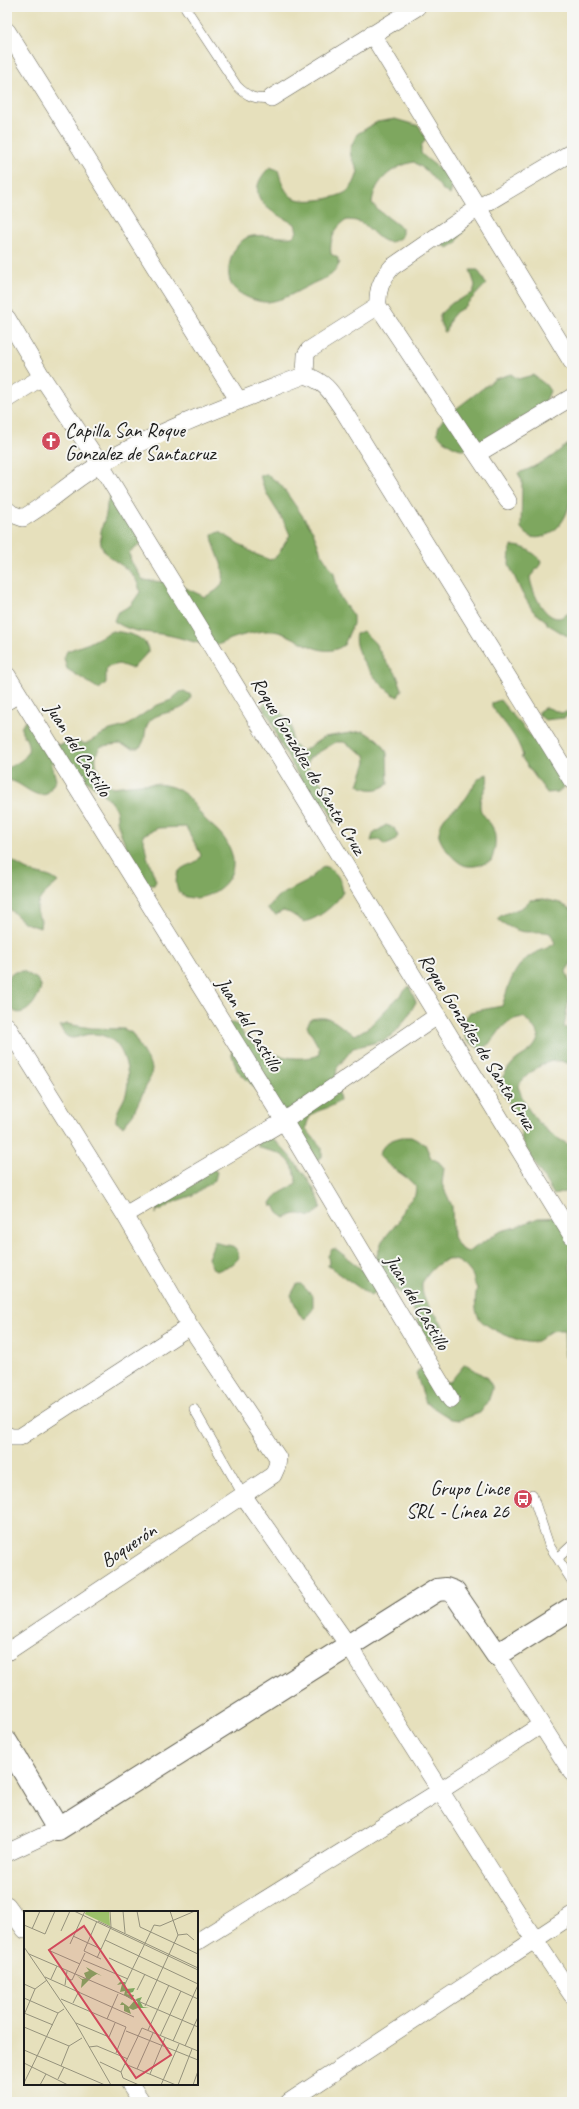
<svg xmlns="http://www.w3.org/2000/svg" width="579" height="2109" font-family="Caveat,sans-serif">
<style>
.forest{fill:#7ea75f;stroke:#4d623e}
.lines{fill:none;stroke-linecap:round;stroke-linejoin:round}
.service-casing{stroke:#636154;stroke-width:10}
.minor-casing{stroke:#636154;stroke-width:18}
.tertiary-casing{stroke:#636154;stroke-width:24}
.service{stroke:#fff;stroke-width:9}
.minor{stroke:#fff;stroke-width:17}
.tertiary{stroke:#fff;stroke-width:22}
.labels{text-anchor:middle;stroke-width:4;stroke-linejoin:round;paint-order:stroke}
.poi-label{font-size:20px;fill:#1c1c1c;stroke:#f6f6f2;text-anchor:start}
.street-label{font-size:20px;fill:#1c1c1c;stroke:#f6f6f2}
.inset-road{fill:none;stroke:#95927c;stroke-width:1}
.view{fill:#d1495b;fill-opacity:0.15;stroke:#d1495b;stroke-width:2}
.inset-edge{fill:none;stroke:#1c1c1c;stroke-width:2}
</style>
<rect width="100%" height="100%" fill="#f6f6f2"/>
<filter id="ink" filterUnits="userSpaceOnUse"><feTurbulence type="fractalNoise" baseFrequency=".025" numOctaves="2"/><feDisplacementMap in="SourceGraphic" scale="8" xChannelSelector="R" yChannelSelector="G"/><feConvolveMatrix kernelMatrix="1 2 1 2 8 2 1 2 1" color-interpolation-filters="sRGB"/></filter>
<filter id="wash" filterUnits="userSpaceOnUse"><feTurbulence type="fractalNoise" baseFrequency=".012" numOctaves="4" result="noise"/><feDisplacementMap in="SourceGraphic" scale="16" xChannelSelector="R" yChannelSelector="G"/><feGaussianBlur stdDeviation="0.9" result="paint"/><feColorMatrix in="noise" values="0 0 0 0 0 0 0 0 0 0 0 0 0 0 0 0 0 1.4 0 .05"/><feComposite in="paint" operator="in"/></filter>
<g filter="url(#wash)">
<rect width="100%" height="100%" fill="#e6e0bc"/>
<path class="forest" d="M 395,119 L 419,126 L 426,139 L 421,146 L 421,153 C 432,166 458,175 450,195 L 443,190 L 427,171 L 414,162 C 393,166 374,181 372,203 L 377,209 L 402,228 L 402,236 C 384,252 376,232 362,223 C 358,221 352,220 347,220 C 335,226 329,241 331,254 L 338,258 L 338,264 L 340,262 C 332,280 324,277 310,285 C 296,292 284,300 268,302 C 256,303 236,294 231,284 C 224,268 234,239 252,236 C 264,234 279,238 292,237 L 297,232 L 295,224 C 270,212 240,196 270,167 L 278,170 C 281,180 283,190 292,197 C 303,204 335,199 346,192 C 353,187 356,179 358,171 L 351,157 L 350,149 L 357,134 L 377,122 Z
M 456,227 L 464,230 L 456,243 L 448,248 L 441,244 L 443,236 Z
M 470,270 L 478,270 L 486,284 L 463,308 L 456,312 L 451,318 L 445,333 L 440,322 L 440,314 L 452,303 L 473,293 L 475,285 Z
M 511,374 L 518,379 L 533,375 L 546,385 L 550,391 L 544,405 L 465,450 C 454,448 444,442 437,433 L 439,425 L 444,418 L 495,379 Z
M 572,443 C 572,473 579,521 545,536 C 534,540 528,537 521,528 L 522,481 L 518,473 C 529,470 538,464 548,459 C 556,455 562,446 572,443 Z
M 260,475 L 268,475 L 281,485 L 313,531 L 321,553 L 334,573 L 339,596 L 353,616 L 353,624 L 344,645 C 320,662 297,634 273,631 C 260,630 243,635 231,639 C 226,641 222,644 217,645 C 203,646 186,639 172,636 C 150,631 134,635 114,621 L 117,613 L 131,605 L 140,592 C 135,555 85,567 105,518 C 108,509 105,503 111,495 L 142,542 L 129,553 L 131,561 L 143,580 L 175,583 L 205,597 C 209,594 215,592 218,589 C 233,575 212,550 212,534 L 220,532 L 255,554 L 270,560 L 277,556 L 290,535 C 282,513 265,499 260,475 Z
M 513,546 C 524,546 534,552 541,561 L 540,565 L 530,577 C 531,589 543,618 558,618 C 562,618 568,613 572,611 L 572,639 L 547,624 L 546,621 L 533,611 L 522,593 L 509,565 L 510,548 Z
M 112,631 C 124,632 149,636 148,652 L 134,667 L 130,668 L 119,664 L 108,667 L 106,671 L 106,683 L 99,689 L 67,669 L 64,658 L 67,651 L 89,643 Z
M 363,631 L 375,643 L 386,662 L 396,673 L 402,689 L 398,697 C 382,690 350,652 356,634 Z
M 184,691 L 191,695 C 189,713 165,710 153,718 C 141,727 149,739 139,748 L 131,748 L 120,744 L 102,746 C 88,757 100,781 113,787 C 139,784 169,778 188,797 C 194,803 198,811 203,817 C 214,829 223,832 230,849 C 250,894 167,919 177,875 C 181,863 198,866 201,855 L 186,827 L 158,828 L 143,835 L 147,856 L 156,881 L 154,885 L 150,885 C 139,878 119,833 117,820 C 117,816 117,812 115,808 C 100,785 74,774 51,761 L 56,780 L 47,794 C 32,799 22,781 7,780 L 7,768 C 20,762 34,756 26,739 C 24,735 21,732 21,728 L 25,721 L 29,721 L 57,745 C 66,745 76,738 85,744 L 110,730 L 126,726 L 155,706 L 171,700 L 180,692 Z
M 268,700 C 276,707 284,714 290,723 C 296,735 284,743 303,751 L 324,737 L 363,731 L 377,739 L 383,745 L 387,753 L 388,784 C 378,791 368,791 358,785 L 366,762 L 365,755 L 344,742 L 336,742 L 309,758 L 307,766 C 320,786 343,797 335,823 L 328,808 L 304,785 L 279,742 L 271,720 L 262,706 Z
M 500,700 C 513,717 564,769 565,786 L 558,792 L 547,793 L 521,757 L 523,756 C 518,737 504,723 492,707 L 492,703 Z
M 546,707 L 561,713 L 572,711 L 572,713 L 564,718 L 545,720 L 539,715 L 539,711 Z
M 487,774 C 490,788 479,794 480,806 C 480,813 485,816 489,822 C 498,832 496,849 491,861 C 484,864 476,867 468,866 C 458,866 441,846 439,836 C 438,834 440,830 440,827 C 444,812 457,810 466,798 C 474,787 474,779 487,774 Z
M 386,825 L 394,828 L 398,836 L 393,842 L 385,845 L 379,840 L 371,841 L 373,834 Z
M 7,857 C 16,864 27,871 38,874 C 46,876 51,876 58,882 C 46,893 29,903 41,920 L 40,928 L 25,923 L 7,907 Z
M 324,866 C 337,871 341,879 343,892 C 336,905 318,919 304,922 L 290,913 L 283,911 L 276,915 L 267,909 L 277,897 L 306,882 Z
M 544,899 L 560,903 L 572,910 L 572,962 L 566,971 L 571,987 L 564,1027 L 572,1030 L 572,1065 C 568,1064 564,1061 560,1061 C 545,1059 526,1074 518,1086 C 527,1114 544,1133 572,1146 L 572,1190 L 554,1195 L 522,1142 L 520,1117 L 501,1092 L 498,1084 C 502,1078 506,1071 511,1065 C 521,1053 533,1055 539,1036 L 535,1029 L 524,1017 C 496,1020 501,1041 480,1049 L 466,1040 L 461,1025 L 470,1012 L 502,1006 C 509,985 513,966 533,954 C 540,950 548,949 555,943 L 550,933 C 542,931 536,932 527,932 C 517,932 505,925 497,919 C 507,909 521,913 530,900 Z
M 23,971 L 37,979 L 41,987 C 33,1016 7,1026 7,988 C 7,984 7,980 9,976 L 15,972 Z
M 409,986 L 416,1002 L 408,1016 L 393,1035 L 385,1040 L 353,1048 L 337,1068 L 336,1076 L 340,1100 C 326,1114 309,1105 306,1129 L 322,1148 L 322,1157 L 316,1161 L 254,1087 L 237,1070 L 232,1055 L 229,1022 C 241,1023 241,1034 248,1040 C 267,1055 296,1063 319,1055 L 319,1048 L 307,1026 L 311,1019 C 335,1014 336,1026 355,1035 L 369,1027 Z
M 67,1024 L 91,1028 L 124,1029 L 132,1033 L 152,1068 L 151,1076 L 133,1114 L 123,1126 L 116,1122 C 115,1111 123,1104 126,1094 C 131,1079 126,1051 113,1041 C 108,1037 100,1034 93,1034 C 78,1034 68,1047 60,1026 Z
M 264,1131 C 281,1144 318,1186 321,1207 C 308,1222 312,1215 298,1214 C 294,1214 289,1216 285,1218 L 278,1213 L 274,1205 L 272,1207 L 271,1203 C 279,1190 286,1192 296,1183 C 296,1169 290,1157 275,1152 C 268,1150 264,1150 257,1146 Z
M 402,1137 L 411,1137 L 425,1144 L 431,1158 L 439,1162 L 444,1168 L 442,1184 L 452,1206 L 453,1237 L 461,1249 L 468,1252 L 501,1231 L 516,1227 L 538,1218 L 562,1217 L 572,1229 L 570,1268 L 572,1277 L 572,1369 L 565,1356 L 564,1330 C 544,1329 547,1338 534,1342 C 523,1345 484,1327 479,1318 C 474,1309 475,1297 477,1288 C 473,1283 475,1278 471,1273 C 453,1248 435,1262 422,1283 C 420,1312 450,1315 443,1341 L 436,1345 C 418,1335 419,1317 409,1301 C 403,1292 392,1289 385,1281 C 381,1275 378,1265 376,1258 L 382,1241 L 398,1222 L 404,1207 L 415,1195 L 416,1187 C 406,1174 389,1169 379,1155 C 384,1142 390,1140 402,1137 Z
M 214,1169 L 217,1172 L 215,1180 L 191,1196 L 176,1201 L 161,1210 L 157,1210 L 156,1214 L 158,1202 Z
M 215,1241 C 224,1249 237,1239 239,1258 L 233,1264 L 217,1271 L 213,1269 L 208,1258 Z
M 332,1249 L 336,1249 L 365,1272 L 376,1291 L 371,1296 L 327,1265 L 329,1264 L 328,1256 Z
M 297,1284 L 301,1284 L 313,1296 L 313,1309 L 305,1319 L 299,1314 L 291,1295 Z
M 464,1365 L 467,1365 L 487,1378 L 492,1386 L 492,1390 L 488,1402 L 480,1413 L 460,1420 L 451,1419 L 426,1403 L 416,1374 L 421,1368 L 446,1382 L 450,1382 Z"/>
</g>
<g filter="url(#ink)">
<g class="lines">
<defs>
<path id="service" d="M 185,7 L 237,86 C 248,97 256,100 271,98
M 194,1409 L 243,1495
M 532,1494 L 549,1545 L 572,1581
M 558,1558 L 572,1545"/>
<path id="minor" d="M 7,31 L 239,401
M 372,34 L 572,362
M 271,98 L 417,7
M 7,318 L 42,377 L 100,464 L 572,1236
M 305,375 L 306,355 L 309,350 L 378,306
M 7,399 L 42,377
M 477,454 L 572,397
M 508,501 L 378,306 C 377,290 381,280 392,267 L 478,208 L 572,152
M 7,510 L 12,514 L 23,518 C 51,502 73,479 101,464 C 163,428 239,401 305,375 C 326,382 331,392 343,410 L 572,781
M 7,675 L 284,1121 L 451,1400
M 7,701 L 19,694
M 7,1026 L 125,1215 L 190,1326 L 278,1458 L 277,1466 L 273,1475 L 7,1652
M 125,1215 L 284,1121 L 437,1016
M 7,1435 L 11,1437 L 20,1437 L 190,1326
M 243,1495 L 348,1645 L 535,1940 L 572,1995
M 497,1655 L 572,1773
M 7,1853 L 58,1829
M 7,1905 L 25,1930
M 197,1942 L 440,1791 L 541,1725
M 130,2084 L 142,2102
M 289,2102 L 572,1915"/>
<path id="tertiary" d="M 7,1743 L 58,1829 L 437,1590 L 446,1589 L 454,1592 L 497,1655 L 572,1608"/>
</defs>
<use href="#service" class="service-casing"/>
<use href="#minor" class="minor-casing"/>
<use href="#tertiary" class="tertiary-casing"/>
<use href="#service" class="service"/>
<use href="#minor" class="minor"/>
<use href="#tertiary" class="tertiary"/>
</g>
</g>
<defs>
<symbol id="church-disc" viewBox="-11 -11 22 22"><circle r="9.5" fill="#d1495b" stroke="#f6f6f2"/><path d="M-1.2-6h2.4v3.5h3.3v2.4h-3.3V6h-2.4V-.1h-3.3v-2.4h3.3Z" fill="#fff"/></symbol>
<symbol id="bus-disc" viewBox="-11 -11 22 22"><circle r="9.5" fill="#d1495b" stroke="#f6f6f2"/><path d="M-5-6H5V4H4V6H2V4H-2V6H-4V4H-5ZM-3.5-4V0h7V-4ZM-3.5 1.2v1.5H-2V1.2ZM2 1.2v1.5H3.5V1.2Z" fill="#fff"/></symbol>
</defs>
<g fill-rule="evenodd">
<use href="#church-disc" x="40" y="430" width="22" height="22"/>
<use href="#bus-disc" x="512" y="1488" width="22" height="22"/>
</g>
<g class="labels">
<g class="poi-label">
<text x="65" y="437">Capilla San Roque<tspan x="65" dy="23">Gonzalez de Santacruz</tspan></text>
<text x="509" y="1495" text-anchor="end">Grupo Lince<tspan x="509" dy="23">SRL - Línea 26</tspan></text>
</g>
<g class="street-label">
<text transform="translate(79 749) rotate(58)" y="7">Juan del Castillo</text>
<text transform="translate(309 765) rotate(59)" y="7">Roque González de Santa Cruz</text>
<text transform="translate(250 1024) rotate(58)" y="7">Juan del Castillo</text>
<text transform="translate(478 1041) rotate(58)" y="7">Roque González de Santa Cruz</text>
<text transform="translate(418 1302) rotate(59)" y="7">Juan del Castillo</text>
<text transform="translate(128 1545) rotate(-34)" y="7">Boquerón</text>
</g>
</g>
<g transform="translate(24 1911)">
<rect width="174" height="174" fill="#e6e0bc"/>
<path d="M 62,0 L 85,0 L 86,15 L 61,3 Z" fill="#9dc16b"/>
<path d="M 62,56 L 78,65 L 73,63 L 68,66 L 57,77 L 58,69 L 52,64 L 58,68 L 62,67 L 60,62 L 65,60 ZM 96,71 L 101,71 L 102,78 L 111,77 L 109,81 L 102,83 L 110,84 L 108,89 L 100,84 L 101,80 L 96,81 L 98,73 L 93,74 ZM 118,86 L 116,90 L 119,96 L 125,97 L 114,97 L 109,99 L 105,97 L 107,103 L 100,100 L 100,94 L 96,94 L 98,91 L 105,96 L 110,90 L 114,93 L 112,88 Z" fill="#7ea75f"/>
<path class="inset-road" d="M 50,0 L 174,59M 99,0 L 101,22M 113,0 L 116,16 L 174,43M 73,10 L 60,40 L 77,48M 74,10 L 174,57M 0,14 L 21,23 L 31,0M 8,18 L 16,0M 37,20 L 46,0M 154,24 L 163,23 L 170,29M 49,25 L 77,38M 81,29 L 174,73M 46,33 L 61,0M 0,36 L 51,111 L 87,174M 24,39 L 56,53M 5,43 L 174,116M 73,47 L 87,16 L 86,0M 85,47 L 174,88M 59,49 L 104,68M 21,66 L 110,106M 27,68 L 33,55M 43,68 L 48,69 L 61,42M 0,73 L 11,78M 101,73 L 130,14 L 136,15 L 171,0M 41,74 L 43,60M 113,79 L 121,63M 0,87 L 34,102M 37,88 L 102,116 L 92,142M 49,92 L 55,80M 121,95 L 154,24 L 146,0M 0,102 L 29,114M 0,104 L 11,78 L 23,69M 83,108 L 94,83M 52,112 L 85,126 L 91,112M 0,116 L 45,135M 124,119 L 145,74M 102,120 L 174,149M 136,125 L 157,80M 149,130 L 174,74M 161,135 L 174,106M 65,136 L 73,135 L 104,148M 0,139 L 81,174M 76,151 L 97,161M 0,152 L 44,174M 101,153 L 152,174M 37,155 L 45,135 L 58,127M 113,158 L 129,122M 126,163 L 141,127M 34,168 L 40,156M 0,172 L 34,102 L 40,98M 16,174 L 22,163M 115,174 L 99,167 L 97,161 L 118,117 L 174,140M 137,174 L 155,133M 154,174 L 168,138M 169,174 L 174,160"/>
<path class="view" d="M 60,15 L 147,144 L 112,167 L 25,39 Z"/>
<rect width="174" height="174" class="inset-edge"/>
</g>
<rect width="579" height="2109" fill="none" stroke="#f6f6f2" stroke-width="24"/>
</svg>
